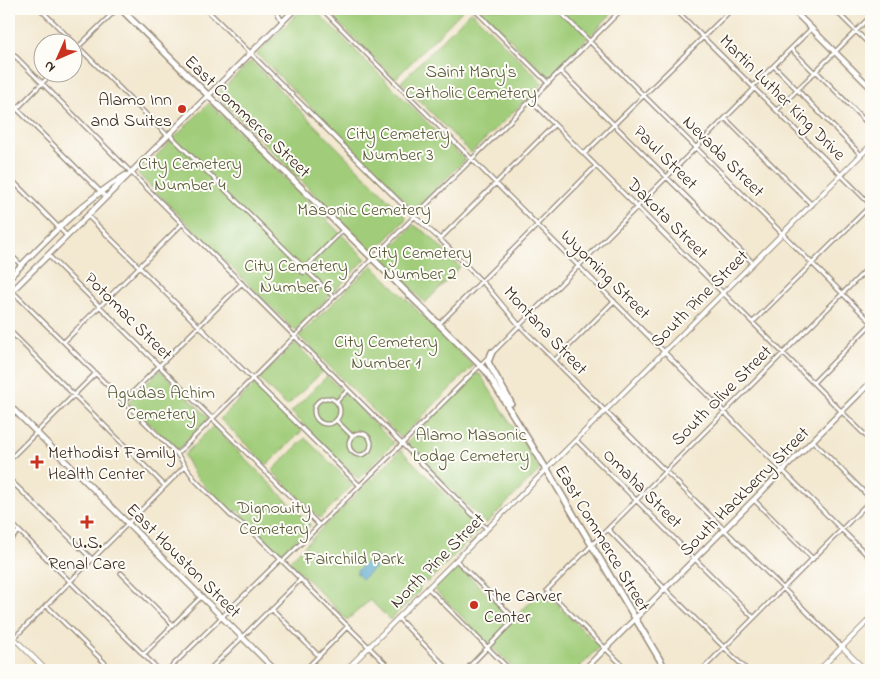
<svg xmlns="http://www.w3.org/2000/svg" width="880" height="679" font-family="'Indie Flower',sans-serif">
<style>
.green{fill:#a1cd7a;stroke:#6e7c4c}
.water{fill:#51a4cc;stroke:#466775}
.lines{fill:none;stroke-linecap:round;stroke-linejoin:round}
.minor-casing{stroke:#978977;stroke-width:5.5}
.tertiary-casing{stroke:#978977;stroke-width:6}
.secondary-casing{stroke:#978977;stroke-width:7}
.primary-casing{stroke:#978977;stroke-width:8}
.minor{stroke:#fff;stroke-width:3}
.tertiary{stroke:#fff;stroke-width:4}
.secondary{stroke:#fff;stroke-width:4.5}
.primary{stroke:#fff;stroke-width:5}
.poi-dot{fill:#c8321e;stroke:#fdfcf7;stroke-width:2}
.labels{text-anchor:middle;stroke-width:4;stroke-linejoin:round;paint-order:stroke}
.park-label{font-size:18px;fill:#5a5b3a;stroke:#fdfcf7}
.street-label{font-size:18px;fill:#3b2a1e;stroke:#fdfcf7}
.poi-label{font-size:18px;fill:#3b2a1e;stroke:#fdfcf7;text-anchor:start}
</style>
<rect width="100%" height="100%" fill="#fdfcf7"/>
<filter id="ink" filterUnits="userSpaceOnUse"><feTurbulence type="fractalNoise" baseFrequency=".02" numOctaves="2"/><feDisplacementMap in="SourceGraphic" scale="10" xChannelSelector="R" yChannelSelector="G"/><feConvolveMatrix kernelMatrix="1 2 1 2 8 2 1 2 1" color-interpolation-filters="sRGB"/></filter>
<filter id="wash" filterUnits="userSpaceOnUse"><feTurbulence type="fractalNoise" baseFrequency=".0096" numOctaves="4" result="noise"/><feDisplacementMap in="SourceGraphic" scale="20" xChannelSelector="R" yChannelSelector="G"/><feGaussianBlur stdDeviation="1.12" result="paint"/><feColorMatrix in="noise" values="0 0 0 0 0 0 0 0 0 0 0 0 0 0 0 0 0 1.4 0 .05"/><feComposite in="paint" operator="in"/></filter>
<g filter="url(#wash)">
<rect width="100%" height="100%" fill="#f3e8d0"/>
<path class="green" d="M 302,9 L 314,9 L 465,160 L 414,210 L 257,54 Z
M 325,9 L 464,9 L 395,79 Z
M 479,9 L 616,9 L 549,78 Z
M 471,11 L 543,83 L 471,153 L 401,82 Z
M 251,61 L 407,218 L 373,253 L 216,95 Z
M 209,103 L 366,259 L 295,331 L 138,174 Z
M 414,225 L 429,235 L 460,267 L 425,303 L 380,258 Z
M 372,265 L 473,366 L 401,438 L 299,336 Z
M 295,343 L 323,371 L 287,406 L 259,379 Z
M 160,370 L 209,418 L 177,451 L 128,402 Z
M 475,374 L 480,374 L 540,470 L 486,524 L 406,444 Z
M 327,376 L 394,443 L 358,479 L 291,412 Z
M 255,384 L 302,431 L 267,465 L 220,419 Z
M 213,426 L 311,525 L 282,555 L 237,510 L 233,514 L 195,476 L 184,455 Z
M 305,438 L 353,485 L 320,518 L 272,471 Z
M 401,450 L 480,529 L 429,581 L 421,583 L 419,592 L 390,620 L 370,600 L 347,620 L 289,561 Z
M 457,565 L 513,619 L 543,590 L 600,647 L 577,670 L 515,670 L 434,589 Z"/>
<path class="water" d="M 373,555 L 375,555 L 381,562 L 362,579 L 357,574 L 357,571 Z"/>
</g>
<g filter="url(#ink)">
<g class="lines">
<defs>
<path id="minor" d="M 40,9 L 168,136
M 206,9 L 415,217 L 440,239 L 488,288 L 519,325 L 842,647
M 275,9 L 282,21
M 322,9 L 871,559
M 474,9 L 548,83
M 557,9 L 871,322
M 675,9 L 871,205
M 834,9 L 871,46
M 791,49 L 815,73
M 9,50 L 487,529
M 72,53 L 117,9
M 774,66 L 861,155
M 560,71 L 753,263
M 816,71 L 871,127
M 753,86 L 812,28
M 530,100 L 871,441
M 9,101 L 106,197
M 777,110 L 871,16
M 9,117 L 53,72
M 725,118 L 812,205
M 169,134 L 302,266
M 584,154 L 732,9
M 9,177 L 67,236
M 88,216 L 359,485
M 440,239 L 554,125
M 9,253 L 21,265
M 48,255 L 319,525
M300.5 269a3.5 3.5 0 1 1 7 0a3.5 3.5 0 1 1-7 0Z
M 307,266 L 344,229
M 307,271 L 334,297
M 12,291 L 177,454 L 195,480 L 231,516 L 254,533 L 392,670
M 753,322 L 871,205
M 439,324 L 596,166
M 9,330 L 165,486
M 64,342 L 182,224
M 555,360 L 614,301
M 813,383 L 871,324
M314 411a13 13 0 1 1 26 0a13 13 0 1 1-26 0Z
M 123,402 L 242,283
M 336,402 L 348,390
M 336,420 L 352,436
M349 444a11 11 0 1 1 22 0a11 11 0 1 1-22 0Z
M 576,440 L 754,618
M 813,441 L 871,499
M 177,454 L 622,9
M 9,460 L 95,374
M 9,479 L 92,559
M 754,500 L 813,559
M 9,521 L 159,670
M 608,529 L 669,593 L 747,670
M 9,541 L 19,531
M 456,560 L 513,617 L 512,622 L 466,670
M 283,561 L 402,444 L 755,88
M 121,573 L 172,624
M 428,588 L 510,670
M 46,605 L 112,670
M 271,608 L 319,656
M 398,618 L 449,670
M 9,643 L 185,466
M 143,655 L 201,597
M 168,670 L 281,559
M 209,670 L 301,579
M 305,670 L 348,626
M 627,670 L 547,590 L 871,265
M 702,670 L 871,500"/>
<path id="tertiary" d="M 9,633 L 46,670
M 842,647 L 865,670
M 346,670 L 871,145
M 819,670 L 871,618"/>
<path id="secondary" d="M 792,9 L 871,88
M 9,278 C 44,242 82,201 126,175
M 9,294 L 295,9
M 9,405 L 275,670
M 584,670 L 871,382"/>
<path id="primary" d="M 121,9 L 486,371 L 547,470 L 666,670
M 492,352 L 488,362 L 511,403"/>
</defs>
<use href="#minor" class="minor-casing"/>
<use href="#tertiary" class="tertiary-casing"/>
<use href="#secondary" class="secondary-casing"/>
<use href="#primary" class="primary-casing"/>
<use href="#minor" class="minor"/>
<use href="#tertiary" class="tertiary"/>
<use href="#secondary" class="secondary"/>
<use href="#primary" class="primary"/>
</g>
</g>
<g class="poi-dot">
<circle cx="182" cy="109" r="5"/>
<path d="M34.5 454.5h5v5h5v5h-5v5h-5v-5h-5v-5h5z"/>
<path d="M84.5 514.5h5v5h5v5h-5v5h-5v-5h-5v-5h5z"/>
<circle cx="474" cy="605" r="5"/>
</g>
<g class="labels">
<g class="park-label">
<text x="471" y="77">Saint Mary's<tspan x="471" dy="21">Catholic Cemetery</tspan></text>
<text x="398" y="139">City Cemetery<tspan x="398" dy="21">Number 3</tspan></text>
<text x="190" y="169">City Cemetery<tspan x="190" dy="21">Number 4</tspan></text>
<text x="364" y="215">Masonic Cemetery</text>
<text x="420" y="258">City Cemetery<tspan x="420" dy="21">Number 2</tspan></text>
<text x="296" y="271">City Cemetery<tspan x="296" dy="21">Number 6</tspan></text>
<text x="386" y="347">City Cemetery<tspan x="386" dy="21">Number 1</tspan></text>
<text x="161" y="398">Agudas Achim<tspan x="161" dy="21">Cemetery</tspan></text>
<text x="471" y="440">Alamo Masonic<tspan x="471" dy="21">Lodge Cemetery</tspan></text>
<text x="274" y="513">Dignowity<tspan x="274" dy="21">Cemetery</tspan></text>
<text x="354" y="564">Fairchild Park</text>
</g>
<g class="street-label">
<text transform="translate(783 97) rotate(45)" y="6">Martin Luther King Drive</text>
<text transform="translate(248 116) rotate(44)" y="6">East Commerce Street</text>
<text transform="translate(724 156) rotate(45)" y="6">Nevada Street</text>
<text transform="translate(666 157) rotate(45)" y="6">Paul Street</text>
<text transform="translate(668 218) rotate(45)" y="6">Dakota Street</text>
<text transform="translate(606 274) rotate(45)" y="6">Wyoming Street</text>
<text transform="translate(699 298) rotate(-45)" y="6">South Pine Street</text>
<text transform="translate(129 316) rotate(45)" y="6">Potomac Street</text>
<text transform="translate(546 330) rotate(47)" y="6">Montana Street</text>
<text transform="translate(721 395) rotate(-45)" y="6">South Olive Street</text>
<text transform="translate(643 488) rotate(45)" y="6">Omaha Street</text>
<text transform="translate(744 491) rotate(-45)" y="6">South Hackberry Street</text>
<text transform="translate(603 538) rotate(59)" y="6">East Commerce Street</text>
<text transform="translate(184 560) rotate(45)" y="6">East Houston Street</text>
<text transform="translate(437 560) rotate(-45)" y="6">North Pine Street</text>
</g>
<g class="poi-label">
<text x="172" y="105" text-anchor="end">Alamo Inn<tspan x="172" dy="21">and Suites</tspan></text>
<text x="48" y="458">Methodist Family<tspan x="48" dy="21">Health Center</tspan></text>
<text x="87" y="548" text-anchor="middle">U.S.<tspan x="87" dy="21">Renal Care</tspan></text>
<text x="484" y="601">The Carver<tspan x="484" dy="21">Center</tspan></text>
</g>
</g>
<rect width="880" height="679" fill="none" stroke="#fdfcf7" stroke-width="30"/>
<g transform="translate(58 58) rotate(225)"><circle r="24" fill="#fdfcf7" stroke="#afa8a0"/>
<path d="M0-4L9 19L0 12L-9 19Z" fill="#c8321e"/>
<text y="-8" font-size="14" font-weight="bold" text-anchor="middle" fill="#3b2a1e">N</text>
</g>
</svg>
